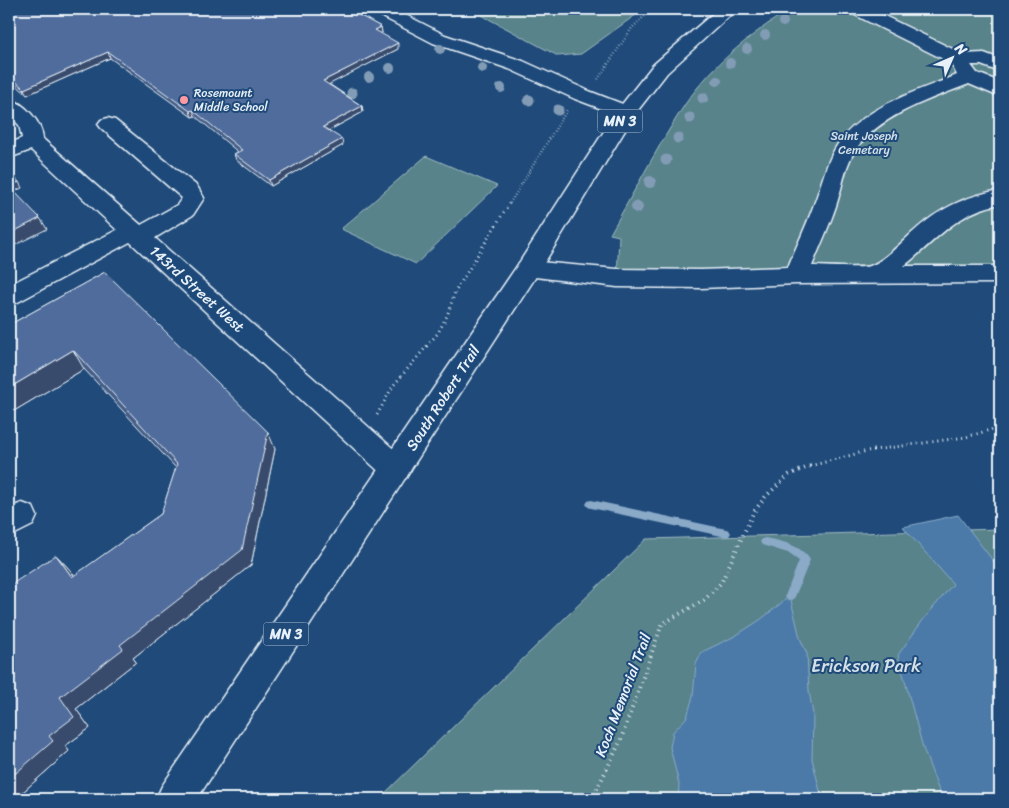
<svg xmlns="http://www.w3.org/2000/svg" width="1009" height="808" font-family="Sriracha,sans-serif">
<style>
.green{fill:#59838a;stroke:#a0bac1}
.water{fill:#4b7aa8;stroke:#8aaac8}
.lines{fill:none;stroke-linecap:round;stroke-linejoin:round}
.stream{fill:#8aaac8;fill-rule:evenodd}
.minor-casing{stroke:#e8f1f8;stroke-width:3}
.major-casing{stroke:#e8f1f8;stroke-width:3}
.path-far2{stroke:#e8f1f8;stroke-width:2.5;stroke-dasharray:0.5 2.5;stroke-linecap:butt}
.path-far1{stroke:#e8f1f8;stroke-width:3;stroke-dasharray:1 4;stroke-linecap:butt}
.path{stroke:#e8f1f8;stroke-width:4;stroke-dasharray:1 4.5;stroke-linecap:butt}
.minor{fill:#1f4a7a;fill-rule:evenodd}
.major{fill:#1f4a7a;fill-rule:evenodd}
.tree{fill:#829cb6}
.wall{fill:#455d86;stroke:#e8f1f8}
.shaded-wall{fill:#384c6d;stroke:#e8f1f8}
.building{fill:#506c9c;stroke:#e8f1f8}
.poi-dot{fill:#ff9aa2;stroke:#1f4a7a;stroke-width:2}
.labels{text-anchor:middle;stroke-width:4;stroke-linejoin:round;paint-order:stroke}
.far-poi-label{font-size:12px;fill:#e8f1f8;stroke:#1f4a7a;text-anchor:start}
.far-park-label{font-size:12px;fill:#d3e0e8;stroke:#1f4a7a}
.shield{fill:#1f4a7a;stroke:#acbfd2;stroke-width:1}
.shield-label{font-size:14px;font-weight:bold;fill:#e8f1f8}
.street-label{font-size:15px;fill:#e8f1f8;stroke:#1f4a7a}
.near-park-label{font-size:18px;fill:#d3e0e8;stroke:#1f4a7a}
</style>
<rect width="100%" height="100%" fill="#1f4a7a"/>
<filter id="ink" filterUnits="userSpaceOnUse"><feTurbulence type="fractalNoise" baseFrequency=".02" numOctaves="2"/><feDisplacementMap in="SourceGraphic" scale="10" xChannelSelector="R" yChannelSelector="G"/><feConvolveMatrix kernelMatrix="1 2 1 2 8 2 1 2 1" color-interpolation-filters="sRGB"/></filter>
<g filter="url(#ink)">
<path class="green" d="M 470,9 L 644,9 L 581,54 L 558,56 Z
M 790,9 L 1000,9 L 1000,275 L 617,278 L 619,236 L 610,234 C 633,194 655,151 680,112 C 707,69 748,36 790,9 Z
M 426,156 L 497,186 L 416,264 L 341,229 Z
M 1000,529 L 1000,799 L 379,799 L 646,539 Z"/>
<path class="water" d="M 958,515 L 994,562 L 1000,559 L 1000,799 L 942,799 L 923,748 L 898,655 L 923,620 L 953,584 L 903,527 Z
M 790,596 L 800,638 L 807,654 L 809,691 L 813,714 L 812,759 L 822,799 L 678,799 L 679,784 L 670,747 L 673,732 L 687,717 L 693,696 L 696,664 L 702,652 L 735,636 L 760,620 Z"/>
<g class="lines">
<path class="stream" d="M 591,500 L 726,529 L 729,530 L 731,533 L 729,536 L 726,537 L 591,508 L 588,507 L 586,504 L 588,501 Z
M 765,538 C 780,541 802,545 810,560 L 794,599 L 790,601 L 786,599 L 785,596 L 799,561 L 788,553 L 762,545 L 760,542 L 762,539 Z"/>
<defs>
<path id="minor" d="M 372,9 L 394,9 L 445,35 L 523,61 L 589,91 L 633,108 L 636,112 L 633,116 L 626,118 L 575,99 L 509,69 L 433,43 L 375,13 Z
M 848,9 L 870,9 L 963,54 L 984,53 L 1000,59 L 1000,72 L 981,65 L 971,65 L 977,73 L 1000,82 L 1000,97 L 969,84 C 931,99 885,113 859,145 C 845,162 843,186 836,206 C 829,227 820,246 812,266 C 824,266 860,269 870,266 C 883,262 901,243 912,233 C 938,209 965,196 1000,190 L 1000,204 C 956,212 937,240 904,266 L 1000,266 L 1000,283 L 797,284 L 701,288 L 617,287 L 519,275 L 516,269 L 519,263 L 528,261 L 617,269 L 701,270 L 788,267 C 796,247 806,227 813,207 C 823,182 826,158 843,137 C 871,104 918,91 957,75 L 951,63 L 851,13 Z
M 9,99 C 25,103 42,122 43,139 L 141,225 L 177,205 L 182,198 L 101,128 L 98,124 L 101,120 L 108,118 L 115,120 L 197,186 L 204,198 L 193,215 L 155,238 L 406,460 L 411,469 L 406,478 L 396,481 L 386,478 L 130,242 L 18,302 L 9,305 L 9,285 L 117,230 L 31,150 L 9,158 L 9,144 L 22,138 L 19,125 L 9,115 Z
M 22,503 L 33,507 L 37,516 L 33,525 L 9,537 L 9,508 Z"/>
<path id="major" d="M 718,9 L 737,9 L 667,73 L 635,114 L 537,275 L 197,799 L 156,799 L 162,786 L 519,263 L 619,108 L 653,65 Z"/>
</defs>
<use href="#minor" class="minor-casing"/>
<use href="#major" class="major-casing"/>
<path class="path-far2" d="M 598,79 L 632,28 L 652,9
M 510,203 L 567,110"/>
<path class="path-far1" d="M 377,415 L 393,386 L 438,333 L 447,316 L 455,292 L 510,202
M 810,466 L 867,451 L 966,437 L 1000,427"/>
<path class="path" d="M 592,799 L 620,742 L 662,624 L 704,600 L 721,583 L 753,513 L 766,496 L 789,475 L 813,465"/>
<use href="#minor" class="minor"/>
<use href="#major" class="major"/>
</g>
<g class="tree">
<circle cx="783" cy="22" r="5"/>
<circle cx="765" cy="35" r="5"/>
<circle cx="440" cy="49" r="5"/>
<circle cx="747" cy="49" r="5"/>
<circle cx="730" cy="63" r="5"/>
<circle cx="390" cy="68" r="5"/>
<circle cx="482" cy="68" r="5"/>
<circle cx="369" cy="77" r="5"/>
<circle cx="717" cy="81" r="5"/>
<circle cx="501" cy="88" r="5"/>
<circle cx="352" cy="93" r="5.5"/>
<circle cx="703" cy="98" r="5.5"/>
<circle cx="529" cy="100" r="5.5"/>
<circle cx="558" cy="110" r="5.5"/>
<circle cx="690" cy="118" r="5.5"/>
<circle cx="678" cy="138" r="5.5"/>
<circle cx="666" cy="160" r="5.5"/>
<circle cx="650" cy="182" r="6"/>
<circle cx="637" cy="207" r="6"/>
</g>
<path class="wall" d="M 9,9 L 358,9 L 353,12 L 381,27 L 382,33 L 381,34 L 398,49 L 329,84 L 362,106 L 363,112 L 328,131 L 343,145 L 271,186 L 236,160 L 234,154 L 238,152 L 195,116 L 192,117 L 110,58 L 27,95 L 9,78 Z
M 105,272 L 275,449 L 251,565 L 133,658 L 136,662 L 76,709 L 90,728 L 65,746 L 69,751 L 15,799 L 56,555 L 70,570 L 74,576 L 161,514 L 176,468 L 84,369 L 9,414 L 9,325 Z"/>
<path class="shaded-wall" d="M 347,9 L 358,9 L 348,14 Z
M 381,27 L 382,33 L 376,36 L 375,30 Z
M 398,43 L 398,49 L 324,87 L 323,81 Z
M 108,52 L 110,58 L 27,95 L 24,89 Z
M 362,106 L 363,112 L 324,133 L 323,127 Z
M 193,110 L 195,116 L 192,117 L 190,111 Z
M 342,139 L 343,145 L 271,186 L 269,180 Z
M 19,182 L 22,188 L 9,194 L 9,186 Z
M 40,218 L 47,229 L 9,248 L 9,234 Z
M 73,350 L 84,369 L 9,414 L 9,388 Z
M 268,432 L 275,449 L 251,565 L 133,658 L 136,662 L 76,709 L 90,728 L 65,746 L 69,751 L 15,799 L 9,799 L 9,779 L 49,736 L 60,697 L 120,645 Z
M 56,555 L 70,570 L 86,592 L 72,577 Z"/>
<path class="building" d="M 9,9 L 348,9 L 381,27 L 375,30 L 398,43 L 323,81 L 362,106 L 323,127 L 342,139 L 269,180 L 234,154 L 242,150 L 193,110 L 190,111 L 108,52 L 24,89 L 9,75 Z
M 9,171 L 19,182 L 9,186 Z
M 11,188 L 40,218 L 9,234 L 9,189 Z
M 105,272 L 268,432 L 242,550 L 120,645 L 123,649 L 60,697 L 74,717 L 49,736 L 53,741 L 9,779 L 9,586 L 56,555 L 72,577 L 161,514 L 177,464 L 73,350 L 9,388 L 9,325 Z"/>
</g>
<circle class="poi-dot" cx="184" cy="100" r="5"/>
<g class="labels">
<g class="far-poi-label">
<text x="194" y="97">Rosemount<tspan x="194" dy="14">Middle School</tspan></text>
</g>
<g class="far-park-label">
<text x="864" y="140">Saint Joseph<tspan x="864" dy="14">Cemetary</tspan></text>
</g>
<g class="shield">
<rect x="597.5" y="109.5" width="45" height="23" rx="4"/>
<rect x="263.5" y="622.5" width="45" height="23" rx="4"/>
</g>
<g class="shield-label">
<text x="620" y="126">MN 3</text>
<text x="286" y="639">MN 3</text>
</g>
<g class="street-label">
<text transform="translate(197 289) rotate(42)" y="5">143rd Street West</text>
<text transform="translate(443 398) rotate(-57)" y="5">South Robert Trail</text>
<text transform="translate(623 695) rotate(-69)" y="5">Koch Memorial Trail</text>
</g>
<g class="near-park-label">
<text x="866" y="672">Erickson Park</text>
</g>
</g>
<rect width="1009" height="808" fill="none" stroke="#1f4a7a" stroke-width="30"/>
<rect x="15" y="15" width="979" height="778" fill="none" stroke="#e8f1f8" stroke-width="2" filter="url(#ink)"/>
<g transform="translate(952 58) rotate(45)" stroke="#1f4a7a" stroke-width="4" paint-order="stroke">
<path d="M0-4L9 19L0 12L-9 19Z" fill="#e8f1f8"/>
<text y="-8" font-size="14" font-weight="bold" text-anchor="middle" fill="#e8f1f8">N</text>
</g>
</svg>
